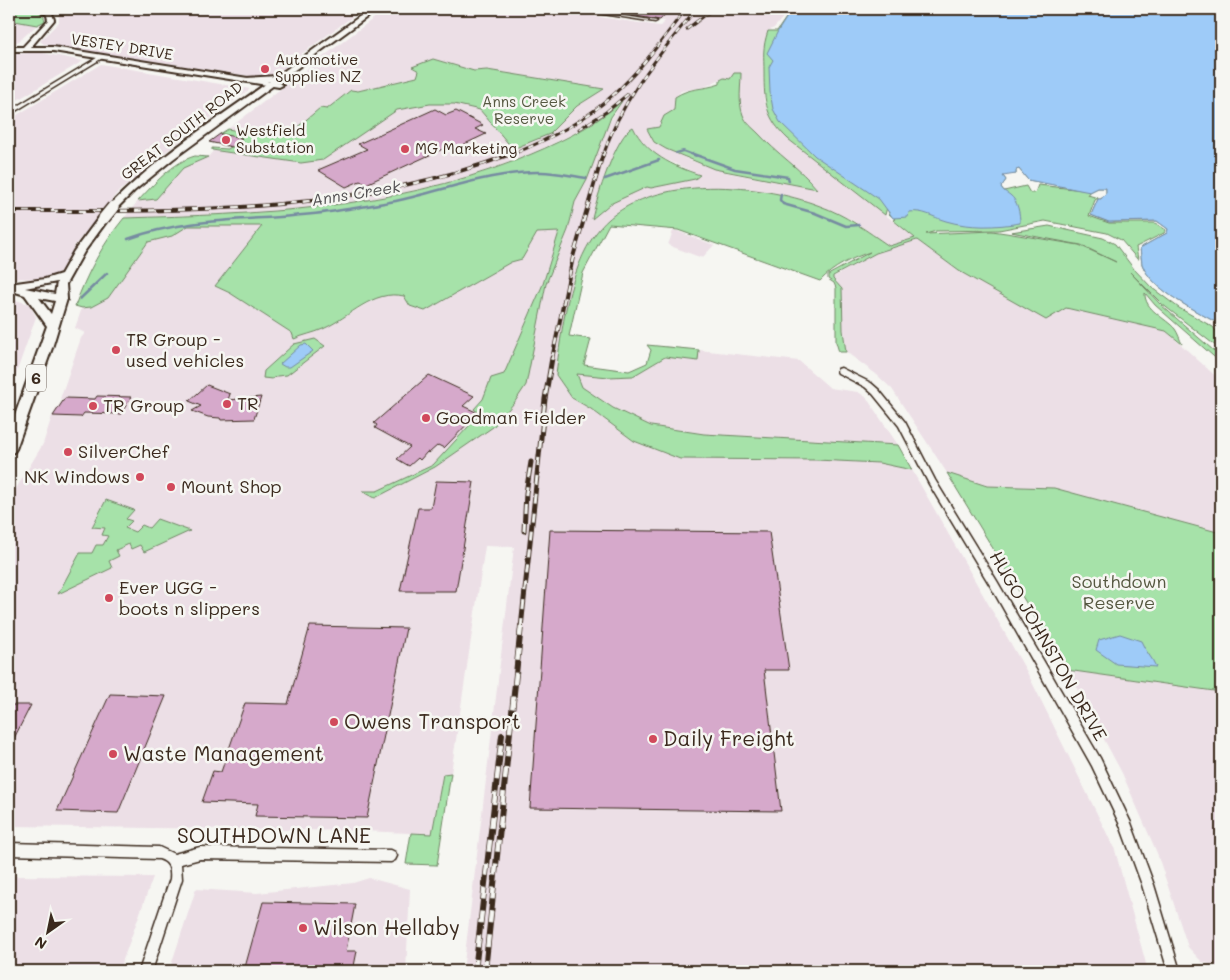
<svg xmlns="http://www.w3.org/2000/svg" width="1230" height="980" font-family="Mali,sans-serif">
<style>
.built{fill:#ecdfe6;fill-rule:evenodd}
.green{fill:#a6e2a9;stroke:#708664;fill-rule:evenodd}
.water{fill:#9ecbf8;stroke:#768ba1}
.lines{fill:none;stroke-linecap:round;stroke-linejoin:round}
.stream-far1{stroke:#768ba1;stroke-width:2}
.stream{stroke:#768ba1;stroke-width:2.5}
.building{fill:#d6a9cb;stroke:#3b2a1e}
.street-casing{stroke:#3b2a1e;stroke-width:3}
.secondary-casing{stroke:#3b2a1e;stroke-width:4}
.primary-casing{stroke:#3b2a1e;stroke-width:4}
.street{fill:#f6f6f2;fill-rule:evenodd}
.secondary{fill:#f6f6f2;fill-rule:evenodd}
.primary{fill:#f6f6f2;fill-rule:evenodd}
.rail-far3-casing{stroke:#3b2a1e;stroke-width:3}
.rail-far2-casing{stroke:#3b2a1e;stroke-width:4}
.rail-far1-casing{stroke:#3b2a1e;stroke-width:5}
.rail-casing{stroke:#3b2a1e;stroke-width:6}
.rail-far3{stroke:#f6f6f2;stroke-width:2;stroke-dasharray:5.5;stroke-linecap:butt}
.rail-far2{stroke:#f6f6f2;stroke-width:2.5;stroke-dasharray:7;stroke-linecap:butt}
.rail-far1{stroke:#f6f6f2;stroke-width:3;stroke-dasharray:9;stroke-linecap:butt}
.rail{stroke:#f6f6f2;stroke-width:4.5;stroke-dasharray:12;stroke-linecap:butt}
.primary-bridge-casing{stroke:#3b2a1e;stroke-width:14;stroke-linecap:butt}
.primary-bridge{stroke:#f6f6f2;stroke-width:11}
.poi-dot{fill:#d1495b;stroke:#f6f6f2;stroke-width:2}
.labels{text-anchor:middle;stroke-width:5;stroke-linejoin:round;paint-order:stroke}
.far-street-label{font-size:15px;fill:#3b2a1e;stroke:#f6f6f2}
.far-poi-label{font-size:15px;fill:#3b2a1e;stroke:#f6f6f2;text-anchor:start}
.far-park-label{font-size:15px;fill:#565841;stroke:#f6f6f2}
.far-water-label{font-size:16px;font-style:italic;fill:#545254;stroke:#f6f6f2}
.shield{fill:#f6f6f2;stroke:#73675e;stroke-width:1}
.shield-label{font-size:16px;font-weight:bold;fill:#3b2a1e}
.poi-label{font-size:18px;fill:#3b2a1e;stroke:#f6f6f2;text-anchor:start}
.park-label{font-size:18px;fill:#565841;stroke:#f6f6f2}
.street-label{font-size:18px;fill:#3b2a1e;stroke:#f6f6f2}
.near-poi-label{font-size:21px;fill:#3b2a1e;stroke:#f6f6f2;text-anchor:start}
.near-street-label{font-size:21px;fill:#3b2a1e;stroke:#f6f6f2}
</style>
<rect width="100%" height="100%" fill="#f6f6f2"/>
<filter id="ink" filterUnits="userSpaceOnUse"><feTurbulence type="fractalNoise" baseFrequency=".02" numOctaves="2"/><feDisplacementMap in="SourceGraphic" scale="10" xChannelSelector="R" yChannelSelector="G"/><feConvolveMatrix kernelMatrix="1 2 1 2 8 2 1 2 1" color-interpolation-filters="sRGB"/></filter>
<g filter="url(#ink)">
<path class="built" d="M 57,9 L 363,9 L 292,61 L 278,74 L 262,78 L 44,44 L 40,41 L 59,22 L 59,13 Z
M 386,9 L 547,9 L 660,26 L 665,21 L 588,9 L 790,9 L 774,28 L 768,31 L 763,51 L 764,101 L 771,118 L 779,130 L 788,139 L 915,238 L 889,246 L 852,220 L 821,206 L 772,192 L 738,188 L 694,189 L 655,195 L 640,200 L 621,209 L 602,225 L 580,260 L 568,302 L 556,375 L 572,398 L 591,409 L 634,441 L 680,459 L 816,460 L 879,463 L 912,470 L 1027,672 L 1115,850 L 1148,971 L 463,971 L 514,547 L 485,546 L 451,773 L 443,774 L 432,834 L 363,831 L 9,826 L 9,508 L 15,497 L 11,497 L 43,444 L 52,416 L 63,399 L 60,399 L 81,338 L 85,333 L 75,328 L 82,308 L 91,307 L 108,298 L 147,242 L 172,236 L 188,226 L 263,226 L 215,286 L 230,293 L 293,333 L 294,338 L 324,329 L 378,297 L 392,294 L 404,296 L 410,306 L 425,311 L 511,262 L 522,259 L 537,233 L 559,232 L 543,284 L 516,347 L 546,284 L 568,230 L 575,202 L 587,180 L 602,136 L 621,103 L 573,134 L 529,155 L 466,178 L 410,192 L 342,205 L 280,212 L 124,218 L 138,201 L 156,199 L 183,168 L 208,157 L 214,150 L 301,163 L 397,110 L 430,104 L 454,104 L 480,110 L 506,139 L 549,133 L 577,106 L 603,89 L 487,70 L 474,71 L 433,59 L 413,68 L 419,71 L 417,77 L 358,91 L 351,90 L 327,109 L 320,108 L 287,136 L 258,135 L 228,129 ZM 741,73 L 739,93 L 741,106 L 743,115 L 750,126 L 779,155 L 811,181 L 817,189 L 729,173 L 689,160 L 654,142 L 647,129 L 659,127 L 664,116 L 674,110 L 675,98 L 681,91 L 705,87 L 718,80 L 724,78 L 730,79 ZM 633,127 L 639,138 L 658,156 L 700,175 L 695,179 L 651,188 L 647,187 L 610,204 L 592,219 L 602,183 L 615,152 L 625,133 ZM 447,451 L 435,467 L 375,498 L 363,491 L 377,491 L 433,465 Z
M 9,20 L 37,25 L 19,41 L 10,45 Z
M 29,53 L 43,53 L 83,61 L 9,105 L 9,55 Z
M 101,64 L 250,89 L 156,159 L 148,168 L 117,193 L 75,245 L 60,272 L 52,277 L 41,279 L 9,278 L 9,120 Z
M 673,231 L 677,231 L 714,245 L 702,258 L 668,245 Z
M 917,240 L 959,271 L 997,292 L 1166,331 L 1221,381 L 1221,533 L 1054,488 L 987,486 L 947,473 L 892,389 L 876,374 L 846,352 L 837,282 L 832,278 L 876,253 Z
M 9,298 L 29,304 L 36,317 L 12,385 L 9,385 Z
M 699,350 L 799,361 L 830,388 L 858,392 L 866,397 L 898,445 L 704,434 L 651,426 L 613,408 L 582,387 L 577,374 L 609,377 L 633,376 L 665,357 L 697,361 Z
M 1067,670 L 1221,692 L 1221,967 L 1202,962 L 1188,947 L 1157,853 L 1122,773 Z
M 9,876 L 153,877 L 119,971 L 9,971 Z
M 369,878 L 410,889 L 406,971 L 169,971 L 196,889 L 257,893 L 353,883 Z"/>
<path class="green" d="M 9,9 C 21,9 43,6 45,21 L 37,25 L 9,20 Z
M 792,9 L 1221,9 L 1221,325 C 1198,312 1151,290 1142,264 C 1141,259 1141,253 1140,248 L 1167,233 L 1168,229 L 1157,221 L 1109,222 L 1091,215 L 1098,199 L 1101,199 L 1106,193 L 1106,188 L 1098,188 L 1090,192 L 1088,195 L 1098,198 L 1095,200 L 1089,216 L 1109,223 L 1155,223 L 1166,230 L 1164,233 L 1136,247 L 1138,260 L 1121,240 L 1107,233 L 1045,221 L 999,230 L 936,231 L 926,234 L 992,231 L 1006,233 L 1079,245 L 1116,262 L 1081,245 L 1011,232 L 1049,226 L 1103,238 L 1115,244 L 1134,269 L 1152,288 L 1179,308 L 1213,327 L 1221,338 L 1221,350 L 1162,304 L 1130,272 L 1161,305 L 1221,357 L 1221,363 L 1155,305 L 1145,293 C 1144,310 1166,318 1175,329 C 1178,333 1180,340 1182,344 L 1166,331 L 1066,308 L 1046,320 L 959,271 L 917,240 L 876,253 L 833,276 L 833,279 L 842,289 L 843,330 L 846,352 L 839,352 L 836,342 L 836,288 L 834,283 L 828,279 L 828,275 L 870,252 C 852,258 833,267 820,281 L 678,230 L 609,224 L 583,273 L 569,336 L 591,339 L 584,365 L 629,371 L 647,363 L 651,350 L 647,345 L 699,350 L 698,361 L 665,357 L 633,376 L 609,377 L 577,374 L 582,387 L 613,408 L 651,426 L 704,434 L 898,445 L 912,470 L 879,463 L 816,460 L 680,459 L 634,441 L 591,409 L 572,398 L 556,375 C 561,331 569,269 596,233 C 641,172 758,182 820,206 C 846,215 867,231 889,246 L 915,238 L 893,220 L 895,219 L 889,214 L 887,207 L 885,215 L 788,139 C 766,118 764,103 764,73 C 764,55 762,49 768,31 L 777,31 ZM 1019,169 L 1028,180 L 1083,190 L 1038,185 L 1035,193 L 1030,193 L 1026,186 L 1004,191 L 1001,187 L 1006,180 L 1003,176 L 1005,174 L 1016,174 L 1016,170 Z
M 433,59 L 474,71 L 487,70 L 604,89 L 577,106 L 550,133 L 552,133 L 513,149 L 480,110 L 454,104 L 430,104 L 397,110 L 323,160 L 301,163 L 212,150 L 212,148 L 228,149 L 242,139 L 220,134 L 228,129 L 258,135 L 287,136 L 320,108 L 327,109 L 351,90 L 358,91 L 417,77 L 419,71 L 412,67 Z
M 734,73 L 741,73 C 741,87 738,102 743,115 C 746,123 753,128 758,133 C 776,153 801,169 817,189 L 714,169 L 666,149 L 654,142 L 647,129 L 659,127 L 664,116 L 674,110 L 675,97 C 690,87 703,90 720,84 L 720,80 L 724,78 L 730,79 Z
M 622,101 L 611,117 L 587,180 L 575,202 L 568,230 L 546,284 L 526,385 L 514,403 L 493,427 L 435,467 L 375,498 L 362,491 L 377,491 L 433,465 L 480,414 L 474,409 L 483,399 L 491,378 L 504,374 L 543,284 L 559,232 L 537,233 L 522,259 L 511,262 L 425,311 L 410,306 L 404,296 C 373,289 350,317 323,329 C 314,333 303,335 294,339 L 292,333 L 230,293 L 215,286 L 262,226 L 188,226 L 172,236 L 148,242 L 108,298 L 91,307 L 82,308 L 75,306 C 87,273 102,245 124,218 C 260,214 388,210 517,160 C 554,145 592,128 622,101 Z
M 633,127 C 646,154 673,166 700,175 L 695,179 L 651,188 L 647,187 L 610,204 L 592,219 C 596,200 616,135 633,127 Z
M 195,156 L 208,157 L 183,168 L 156,199 L 138,201 C 154,184 173,162 195,156 Z
M 315,339 L 325,346 L 287,375 L 277,376 L 272,379 L 263,378 L 264,371 L 294,344 Z
M 947,473 L 987,486 L 1054,488 L 1221,533 L 1221,692 L 1067,670 Z
M 106,500 L 134,510 L 126,519 L 132,521 L 125,528 L 135,532 L 142,525 L 149,528 L 157,519 L 190,531 L 144,552 L 140,545 L 131,549 L 129,544 L 116,550 L 119,556 L 109,561 L 112,568 L 58,594 L 80,553 L 92,553 L 96,545 L 103,545 L 108,536 L 102,535 L 105,528 L 92,527 Z
M 451,773 L 437,865 L 406,864 L 411,833 L 432,834 L 443,774 Z"/>
<path class="water" d="M 792,9 L 1221,9 L 1221,325 C 1198,312 1151,290 1142,264 C 1141,259 1141,253 1140,248 L 1167,233 L 1168,229 L 1157,221 L 1109,222 L 1091,215 L 1098,199 L 1101,199 L 1106,193 L 1106,188 L 1098,188 L 1090,192 L 1028,180 L 1019,169 L 1016,170 L 1016,174 L 1003,176 L 1006,180 L 1001,187 C 1004,192 1006,192 1010,195 C 1018,201 1020,214 1020,223 C 997,227 969,228 946,221 C 932,217 924,210 909,212 L 908,217 L 893,218 L 879,199 L 815,156 L 780,122 L 773,109 L 770,92 L 769,67 L 773,60 L 767,53 L 778,31 Z
M 306,344 L 313,351 L 290,367 L 285,367 L 280,364 L 301,345 Z
M 1120,634 L 1141,641 C 1145,651 1152,657 1156,667 L 1116,664 L 1096,650 L 1099,640 Z"/>
<g class="lines">
<path class="stream-far1" d="M 676,153 L 683,151 L 696,156"/>
<path class="stream" d="M 693,154 L 735,169 L 788,177 L 789,181
M 605,179 L 659,160
M 781,194 L 780,200 L 783,204 L 815,213 L 846,226 L 859,225
M 128,239 C 194,215 262,222 329,212 C 353,208 377,205 400,200 C 445,190 494,171 541,172 C 556,172 571,176 586,178
M 80,299 L 107,273"/>
</g>
<path class="building" d="M 624,9 L 670,9 L 660,20 L 623,14 Z
M 435,109 L 446,115 L 456,111 L 483,125 L 475,129 L 486,134 L 450,151 L 445,148 L 366,184 L 360,181 L 346,187 L 318,170 L 367,149 L 358,144 Z
M 220,134 L 242,138 L 232,147 L 209,142 Z
M 429,375 L 474,396 L 463,406 L 478,413 L 444,448 L 438,445 L 429,453 L 427,452 L 420,460 L 418,458 L 409,466 L 397,459 L 410,447 L 375,428 L 377,425 L 374,423 Z
M 207,385 L 230,394 L 228,400 L 261,397 L 254,419 L 221,420 L 220,418 L 208,417 L 192,411 L 201,406 L 189,401 Z
M 97,396 L 131,397 L 121,414 L 84,413 L 81,417 L 53,416 L 65,398 L 95,399 Z
M 436,481 L 474,482 L 456,591 L 400,591 L 418,508 L 431,508 Z
M 550,530 L 769,532 L 789,670 L 764,670 L 781,811 L 530,808 Z
M 310,626 L 406,628 L 367,818 L 255,816 L 258,804 L 202,802 L 213,771 L 221,772 L 245,703 L 288,704 Z
M 110,694 L 166,696 L 118,813 L 57,811 Z
M 9,705 L 31,705 L 9,748 Z
M 263,902 L 355,904 L 346,951 L 357,951 L 353,971 L 244,971 Z"/>
<g class="lines">
<defs>
<path id="street" d="M 571,9 L 580,9 L 657,21 L 655,22 Z
M 100,56 L 104,57 L 9,115 L 9,111 Z
M 841,368 L 871,383 L 879,390 L 905,422 L 935,480 L 997,581 L 1100,758 L 1131,823 L 1154,885 L 1180,971 L 1168,971 L 1142,885 L 1120,825 L 1092,766 L 991,587 L 929,484 L 899,426 L 873,394 L 865,387 L 838,373 L 837,371 L 838,369 Z
M 9,843 L 159,847 L 174,854 L 200,847 L 391,850 L 395,852 L 397,856 L 395,860 L 391,862 L 200,859 L 181,864 L 182,879 L 152,971 L 139,971 L 170,879 C 171,869 169,862 159,859 L 9,855 Z"/>
<path id="secondary" d="M 38,9 L 45,9 L 52,13 L 54,20 L 31,47 L 53,47 L 279,83 L 283,85 L 279,87 L 53,51 L 9,51 L 9,47 L 23,47 L 48,20 L 47,15 Z"/>
<path id="primary" d="M 370,9 L 378,9 L 173,159 L 134,191 L 116,209 L 110,209 L 110,205 C 157,157 215,120 270,81 L 249,82 L 245,80 L 246,78 L 277,76 Z
M 104,215 L 109,218 L 84,252 L 66,284 L 67,299 L 52,348 L 16,449 L 14,452 L 9,454 L 9,432 L 47,326 L 25,295 L 9,290 L 9,284 L 45,279 L 61,274 L 74,251 L 100,216 ZM 57,282 L 55,294 L 25,288 ZM 39,298 L 55,301 L 51,314 Z"/>
</defs>
<use href="#street" class="street-casing"/>
<use href="#secondary" class="secondary-casing"/>
<use href="#primary" class="primary-casing"/>
<use href="#street" class="street"/>
<use href="#secondary" class="secondary"/>
<use href="#primary" class="primary"/>
<defs>
<path id="rail-far3" d="M 687,29 L 713,9
M 579,129 L 606,112 L 628,94
M 508,156 C 546,141 584,122 614,94 C 642,69 663,38 686,9
M 603,156 C 621,99 659,55 696,9"/>
<path id="rail-far2" d="M 9,211 C 177,211 351,215 511,154
M 552,359 L 573,257 L 603,154"/>
<path id="rail-far1" d="M 524,531 L 526,493 L 531,462
M 521,628 L 545,399 L 552,358"/>
<path id="rail" d="M 475,971 L 502,735
M 485,971 L 521,626"/>
</defs>
<use href="#rail-far3" class="rail-far3-casing"/>
<use href="#rail-far2" class="rail-far2-casing"/>
<use href="#rail-far1" class="rail-far1-casing"/>
<use href="#rail" class="rail-casing"/>
<use href="#rail-far3" class="rail-far3"/>
<use href="#rail-far2" class="rail-far2"/>
<use href="#rail-far1" class="rail-far1"/>
<use href="#rail" class="rail"/>
<defs>
<path id="primary-bridge" d="M 104,218 L 113,207"/>
</defs>
<use href="#primary-bridge" class="primary-bridge-casing"/>
<use href="#primary-bridge" class="primary-bridge"/>
</g>
</g>
<g class="poi-dot">
<circle cx="265" cy="69" r="5"/>
<circle cx="226" cy="140" r="5"/>
<circle cx="405" cy="149" r="5"/>
<circle cx="116" cy="350" r="5"/>
<circle cx="227" cy="404" r="5"/>
<circle cx="93" cy="406" r="5"/>
<circle cx="426" cy="418" r="5"/>
<circle cx="68" cy="452" r="5"/>
<circle cx="140" cy="477" r="5"/>
<circle cx="171" cy="487" r="5"/>
<circle cx="109" cy="598" r="5"/>
<circle cx="334" cy="722" r="5"/>
<circle cx="653" cy="739" r="5"/>
<circle cx="113" cy="754" r="5"/>
<circle cx="303" cy="928" r="5"/>
</g>
<g class="labels">
<g class="far-street-label">
<text transform="translate(122 47) rotate(9)" y="5">VESTEY DRIVE</text>
<text transform="translate(182 131) rotate(-38)" y="5">GREAT SOUTH ROAD</text>
</g>
<g class="far-poi-label">
<text x="275" y="65">Automotive<tspan x="275" dy="17">Supplies NZ</tspan></text>
<text x="236" y="136">Westfield<tspan x="236" dy="17">Substation</tspan></text>
<text x="415" y="154">MG Marketing</text>
</g>
<g class="far-park-label">
<text x="524" y="107">Anns Creek<tspan x="524" dy="17">Reserve</tspan></text>
</g>
<g class="far-water-label">
<text transform="translate(356 193) rotate(-9)" y="6">Anns Creek</text>
</g>
<rect class="shield" x="26" y="364.5" width="20" height="27" rx="4"/>
<g class="shield-label">
<text x="36" y="384">6</text>
</g>
<g class="poi-label">
<text x="126" y="346">TR Group -<tspan x="126" dy="21">used vehicles</tspan></text>
<text x="237" y="410">TR</text>
<text x="103" y="412">TR Group</text>
<text x="436" y="424">Goodman Fielder</text>
<text x="78" y="458">SilverChef</text>
<text x="130" y="483" text-anchor="end">NK Windows</text>
<text x="181" y="493">Mount Shop</text>
<text x="119" y="594">Ever UGG -<tspan x="119" dy="21">boots n slippers</tspan></text>
</g>
<g class="park-label">
<text x="1119" y="588">Southdown<tspan x="1119" dy="21">Reserve</tspan></text>
</g>
<g class="street-label">
<text transform="translate(1048 646) rotate(60)" y="6">HUGO JOHNSTON DRIVE</text>
</g>
<g class="near-poi-label">
<text x="344" y="729">Owens Transport</text>
<text x="663" y="746">Daily Freight</text>
<text x="123" y="761">Waste Management</text>
<text x="313" y="935">Wilson Hellaby</text>
</g>
<g class="near-street-label">
<text x="274" y="843">SOUTHDOWN LANE</text>
</g>
</g>
<rect width="1230" height="980" fill="none" stroke="#f6f6f2" stroke-width="30"/>
<rect x="15" y="15" width="1200" height="950" fill="none" stroke="#3b2a1e" stroke-width="2" filter="url(#ink)"/>
<g transform="translate(48 932) rotate(213)" stroke="#f6f6f2" stroke-width="4" paint-order="stroke">
<path d="M0-4L9 19L0 12L-9 19Z" fill="#3b2a1e"/>
<text y="-8" font-size="14" font-weight="bold" text-anchor="middle" fill="#3b2a1e">N</text>
</g>
</svg>
